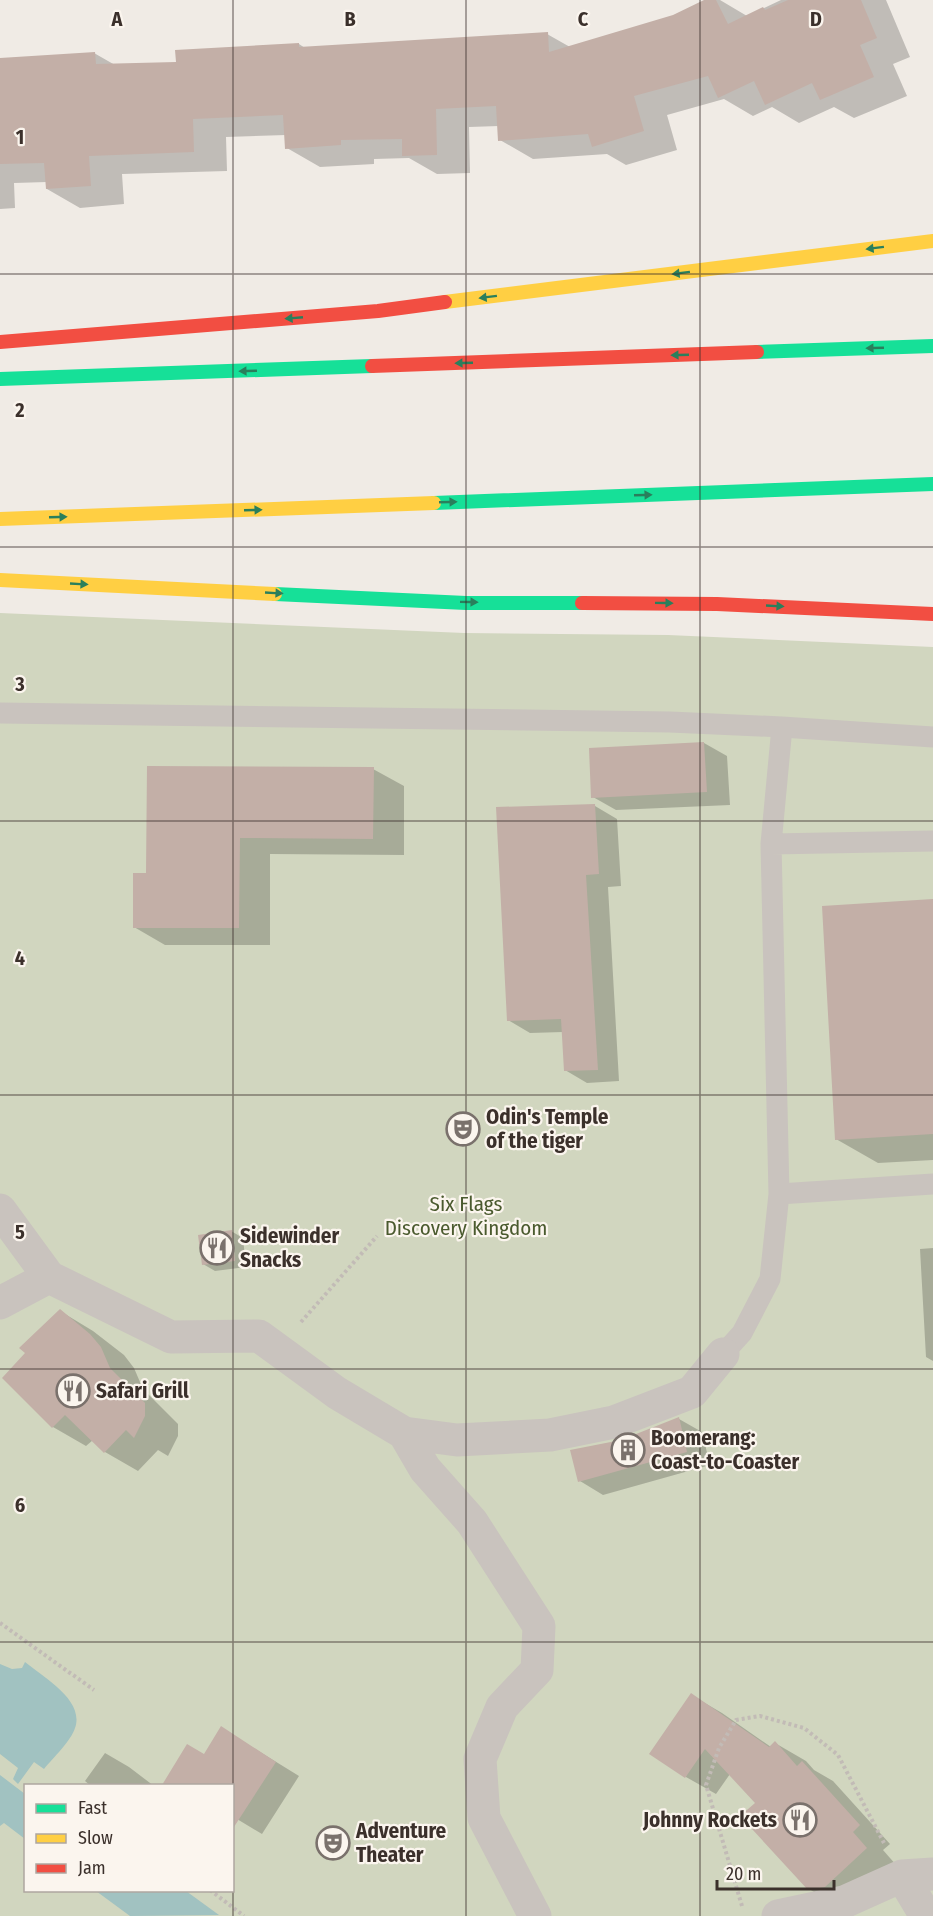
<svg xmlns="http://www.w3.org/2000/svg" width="933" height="1916" font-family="'Fira Sans Condensed',sans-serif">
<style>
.green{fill:#d1d6bf;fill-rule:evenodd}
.water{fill:#a1c2c1}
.shadow{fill:#0003}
.building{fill:#c3afa7}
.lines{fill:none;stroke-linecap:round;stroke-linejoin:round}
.path{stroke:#c2bbb6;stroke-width:4;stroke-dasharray:3 3;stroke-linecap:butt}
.lane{stroke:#c9c3be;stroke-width:21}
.street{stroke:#c9c3be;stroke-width:33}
.fast{stroke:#16e098;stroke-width:14}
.slow{stroke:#ffcf43;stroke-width:14}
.jam{stroke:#f24e42;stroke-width:14}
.oneway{fill:#2a7f5c}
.grid{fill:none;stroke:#3b302b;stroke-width:1.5;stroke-opacity:0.55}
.labels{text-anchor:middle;stroke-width:4.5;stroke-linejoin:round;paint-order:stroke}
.poi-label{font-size:21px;font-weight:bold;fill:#3b302b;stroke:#fbf5ee;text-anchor:start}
.park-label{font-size:21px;fill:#4a5a2e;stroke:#fbf5ee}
.grid-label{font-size:20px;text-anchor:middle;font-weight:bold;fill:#3b302b;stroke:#fbf5ee;stroke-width:4.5;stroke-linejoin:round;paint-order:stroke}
</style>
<rect width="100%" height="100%" fill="#f0ebe5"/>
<path class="green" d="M 0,613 L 464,633 L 668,635 L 933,647 L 933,1916 L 0,1916 ZM 26,1786 L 232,1786 L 232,1890 L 26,1890 Z"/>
<path class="water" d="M 25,1662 C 43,1677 85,1700 75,1728 C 71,1741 53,1758 44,1769 L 34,1762 L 18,1784 L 13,1779 L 18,1768 L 0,1754 L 0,1664 L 12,1669 L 22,1668 Z
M 0,1775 L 25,1794 L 25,1839 L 4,1823 L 0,1826 Z
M 96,1891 L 186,1891 L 219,1915 L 130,1916 Z"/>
<path class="shadow" d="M 707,0 L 720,0 L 747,16 L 781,0 L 886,0 L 910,57 L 893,64 L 907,96 L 854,118 L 834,107 L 799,123 L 772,107 L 753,116 L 724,99 L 667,115 L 677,150 L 626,165 L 607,154 L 533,159 L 500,140 L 499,126 L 469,127 L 470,173 L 437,174 L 409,158 L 374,159 L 374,164 L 320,167 L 287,148 L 286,135 L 226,137 L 227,171 L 122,174 L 124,204 L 80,208 L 47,189 L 47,182 L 14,183 L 15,208 L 0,209 L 0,59 L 94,53 L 115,65 L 177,64 L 299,44 L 305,48 L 547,34 L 570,47 L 674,16 Z
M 704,743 L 727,756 L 730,805 L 616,810 L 593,797 Z
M 373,769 L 404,786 L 404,855 L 270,854 L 270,945 L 165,945 L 134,927 L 147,875 Z
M 595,806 L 617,819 L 621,886 L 608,887 L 619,1081 L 587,1083 L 565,1070 L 563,1032 L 530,1033 L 508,1020 Z
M 933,901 L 933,1160 L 878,1163 L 836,1139 Z
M 231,1231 L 243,1238 L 246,1267 L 215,1271 L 203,1264 Z
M 933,1248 L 933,1361 L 926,1357 L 920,1249 Z
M 60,1311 L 93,1331 L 124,1355 L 134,1368 L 143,1389 L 178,1424 L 178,1436 L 168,1456 L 158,1450 L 138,1471 L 105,1452 L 93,1440 L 86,1446 L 53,1427 Z
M 679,1419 L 702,1432 L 710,1465 L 603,1495 L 580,1481 Z
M 691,1695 L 722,1713 L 771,1747 L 775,1743 L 806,1761 L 814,1770 L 833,1781 L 890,1844 L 883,1850 L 897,1866 L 841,1907 L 809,1889 L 757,1803 L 730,1774 L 716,1794 L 686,1777 Z
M 244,1742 L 299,1776 L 262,1834 L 232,1816 L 232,1786 L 182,1786 L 169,1777 L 205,1755 Z
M 105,1753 L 129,1767 L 154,1786 L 91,1786 L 85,1781 Z"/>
<path class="building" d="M 704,0 L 716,0 L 728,24 L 763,7 L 765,10 L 788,0 L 861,0 L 877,38 L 860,45 L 874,77 L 820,100 L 812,83 L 765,105 L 754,81 L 718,98 L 708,76 L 634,96 L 644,131 L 592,147 L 588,134 L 498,141 L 496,106 L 436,109 L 437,155 L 402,156 L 402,139 L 341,140 L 341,145 L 285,149 L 283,115 L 193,119 L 194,152 L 89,156 L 91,186 L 46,189 L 44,163 L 0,164 L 0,58 L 95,52 L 96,64 L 176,62 L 175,50 L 299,43 L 299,47 L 548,32 L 549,52 L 673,15 Z
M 704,742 L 707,792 L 591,798 L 589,748 Z
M 147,766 L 374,767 L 373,839 L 240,838 L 239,928 L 133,928 L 133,873 L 146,873 Z
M 595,804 L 599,874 L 586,875 L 598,1070 L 564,1071 L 561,1019 L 507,1021 L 496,807 Z
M 933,899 L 933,1134 L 835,1140 L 822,906 Z
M 232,1230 L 235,1261 L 202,1265 L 198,1235 Z
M 60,1309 L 90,1334 L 101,1347 L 110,1368 L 145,1403 L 145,1416 L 134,1438 L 126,1430 L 104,1453 L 65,1415 L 52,1428 L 2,1378 L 25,1353 L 19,1348 Z
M 679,1417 L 687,1452 L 578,1482 L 570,1450 L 621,1440 Z
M 691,1693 L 769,1747 L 775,1741 L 797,1766 L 802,1761 L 860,1825 L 853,1832 L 867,1848 L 825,1887 L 808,1890 L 740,1816 L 755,1803 L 705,1749 L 685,1778 L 649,1754 Z
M 221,1726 L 276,1762 L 232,1830 L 232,1785 L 162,1785 L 187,1744 L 204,1754 Z"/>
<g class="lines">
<path class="path" d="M 301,1322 L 377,1236
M 0,1623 L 94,1690
M 210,1890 L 244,1916
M 742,1906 L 706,1785 L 719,1748 L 736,1720 L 760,1716 L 804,1728 L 838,1755 L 884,1843"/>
<path class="lane" d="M 0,713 L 670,722 L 782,727
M 933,841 L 771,844 L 779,1194 L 933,1184
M 771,844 L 782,727 L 933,737
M 723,1354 L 742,1333 L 770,1279 L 779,1194"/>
<path class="street" d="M 0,1210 L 49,1277 L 171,1337 L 259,1336 L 337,1393 L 404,1433 L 457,1440 L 550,1435 L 614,1422 L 692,1392 L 723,1354
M 0,1303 L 49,1277
M 404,1433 L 425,1469 L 472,1522 L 539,1626 L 537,1670 L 502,1707 L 480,1759 L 484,1818 L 535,1916
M 902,1876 L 926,1916
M 778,1916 L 844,1902 L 902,1876 L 933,1874"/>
<path class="fast" d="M 757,352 L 933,346
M 0,379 L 372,366
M 434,503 L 933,484
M 275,594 L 466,603 L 582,603"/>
<path class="slow" d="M 445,302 L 933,241
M 0,519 L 434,503
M 0,580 L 275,594"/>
<path class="jam" d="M 0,342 L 378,311 L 445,302
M 372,366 L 757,352
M 582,603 L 717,604 L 933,614"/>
</g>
<defs><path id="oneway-solid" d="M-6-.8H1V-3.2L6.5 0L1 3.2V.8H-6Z" transform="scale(1.5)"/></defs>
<g class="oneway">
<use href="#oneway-solid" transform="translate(875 248) rotate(173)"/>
<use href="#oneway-solid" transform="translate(681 273) rotate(173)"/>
<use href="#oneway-solid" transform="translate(488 297) rotate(173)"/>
<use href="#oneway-solid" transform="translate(294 318) rotate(175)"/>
<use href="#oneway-solid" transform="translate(875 348) rotate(178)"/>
<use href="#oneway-solid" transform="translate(680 355) rotate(178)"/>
<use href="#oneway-solid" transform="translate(464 363) rotate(178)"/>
<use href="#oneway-solid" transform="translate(248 371) rotate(178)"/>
<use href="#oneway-solid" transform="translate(643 495) rotate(-2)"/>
<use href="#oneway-solid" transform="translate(448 502) rotate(-2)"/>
<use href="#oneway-solid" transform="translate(253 510) rotate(-2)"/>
<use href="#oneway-solid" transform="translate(58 517) rotate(-2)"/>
<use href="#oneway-solid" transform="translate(79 584) rotate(3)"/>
<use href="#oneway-solid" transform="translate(274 593) rotate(3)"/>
<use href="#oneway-solid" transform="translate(469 602) rotate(1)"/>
<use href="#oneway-solid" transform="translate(664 603) rotate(1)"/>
<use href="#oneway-solid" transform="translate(775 606) rotate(3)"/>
</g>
<path class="grid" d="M 233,0 L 233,1916M 466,0 L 466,1916M 700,0 L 700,1916M 0,274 L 933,274M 0,547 L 933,547M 0,821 L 933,821M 0,1095 L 933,1095M 0,1369 L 933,1369M 0,1642 L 933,1642"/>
<defs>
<symbol id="theatre-ring" viewBox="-11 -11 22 22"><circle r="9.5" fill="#fbf5ee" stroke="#7a716c" stroke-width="1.5"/><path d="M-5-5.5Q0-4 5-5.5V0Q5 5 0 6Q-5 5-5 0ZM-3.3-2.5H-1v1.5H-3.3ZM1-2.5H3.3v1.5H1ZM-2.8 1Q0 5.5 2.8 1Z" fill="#7a716c"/></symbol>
<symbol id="restaurant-ring" viewBox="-11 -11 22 22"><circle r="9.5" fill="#fbf5ee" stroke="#7a716c" stroke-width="1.5"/><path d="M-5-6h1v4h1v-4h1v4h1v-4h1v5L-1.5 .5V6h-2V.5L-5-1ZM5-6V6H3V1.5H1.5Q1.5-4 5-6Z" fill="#7a716c"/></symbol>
<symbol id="building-ring" viewBox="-11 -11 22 22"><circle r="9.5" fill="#fbf5ee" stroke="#7a716c" stroke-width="1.5"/><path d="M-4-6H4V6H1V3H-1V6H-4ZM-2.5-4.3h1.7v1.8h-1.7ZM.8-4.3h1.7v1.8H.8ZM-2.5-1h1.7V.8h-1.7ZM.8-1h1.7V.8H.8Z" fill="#7a716c"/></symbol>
</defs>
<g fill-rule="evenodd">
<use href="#theatre-ring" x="444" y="1110" width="38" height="38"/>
<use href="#restaurant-ring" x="198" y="1229" width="38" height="38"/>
<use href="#restaurant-ring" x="54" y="1372" width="38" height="38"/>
<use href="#building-ring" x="609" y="1431" width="38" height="38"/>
<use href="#restaurant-ring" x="781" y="1801" width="38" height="38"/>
<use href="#theatre-ring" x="314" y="1824" width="38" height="38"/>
</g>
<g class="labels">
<g class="poi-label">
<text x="486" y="1124">Odin's Temple<tspan x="486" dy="24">of the tiger</tspan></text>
<text x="240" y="1243">Sidewinder<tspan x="240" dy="24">Snacks</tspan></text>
<text x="96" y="1398">Safari Grill</text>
<text x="651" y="1445">Boomerang:<tspan x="651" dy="24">Coast-to-Coaster</tspan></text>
<text x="777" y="1827" text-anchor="end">Johnny Rockets</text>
<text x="356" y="1838">Adventure<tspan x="356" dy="24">Theater</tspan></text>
</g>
<g class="park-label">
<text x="466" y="1211">Six Flags<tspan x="466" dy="24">Discovery Kingdom</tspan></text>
</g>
</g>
<g class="grid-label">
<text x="117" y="26">A</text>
<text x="350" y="26">B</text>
<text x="583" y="26">C</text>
<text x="816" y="26">D</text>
<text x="20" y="144">1</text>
<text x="20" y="417">2</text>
<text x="20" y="691">3</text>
<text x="20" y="965">4</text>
<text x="20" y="1239">5</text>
<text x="20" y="1512">6</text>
</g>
<rect x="24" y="1784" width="210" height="108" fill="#fbf5ee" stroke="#aea6a0" stroke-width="1.5"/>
<rect x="36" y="1804" width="30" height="9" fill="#16e098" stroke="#aea6a0" stroke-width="1.5"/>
<text x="78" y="1814" font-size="18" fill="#3b302b">Fast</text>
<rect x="36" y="1834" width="30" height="9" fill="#ffcf43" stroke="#aea6a0" stroke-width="1.5"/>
<text x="78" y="1844" font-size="18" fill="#3b302b">Slow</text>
<rect x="36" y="1864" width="30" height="9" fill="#f24e42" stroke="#aea6a0" stroke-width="1.5"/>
<text x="78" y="1874" font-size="18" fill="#3b302b">Jam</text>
<path d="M717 1880v9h117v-9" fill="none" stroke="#3b302b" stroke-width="3"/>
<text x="726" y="1880" font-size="18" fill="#3b302b" stroke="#fbf5ee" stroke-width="4.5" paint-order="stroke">20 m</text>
</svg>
